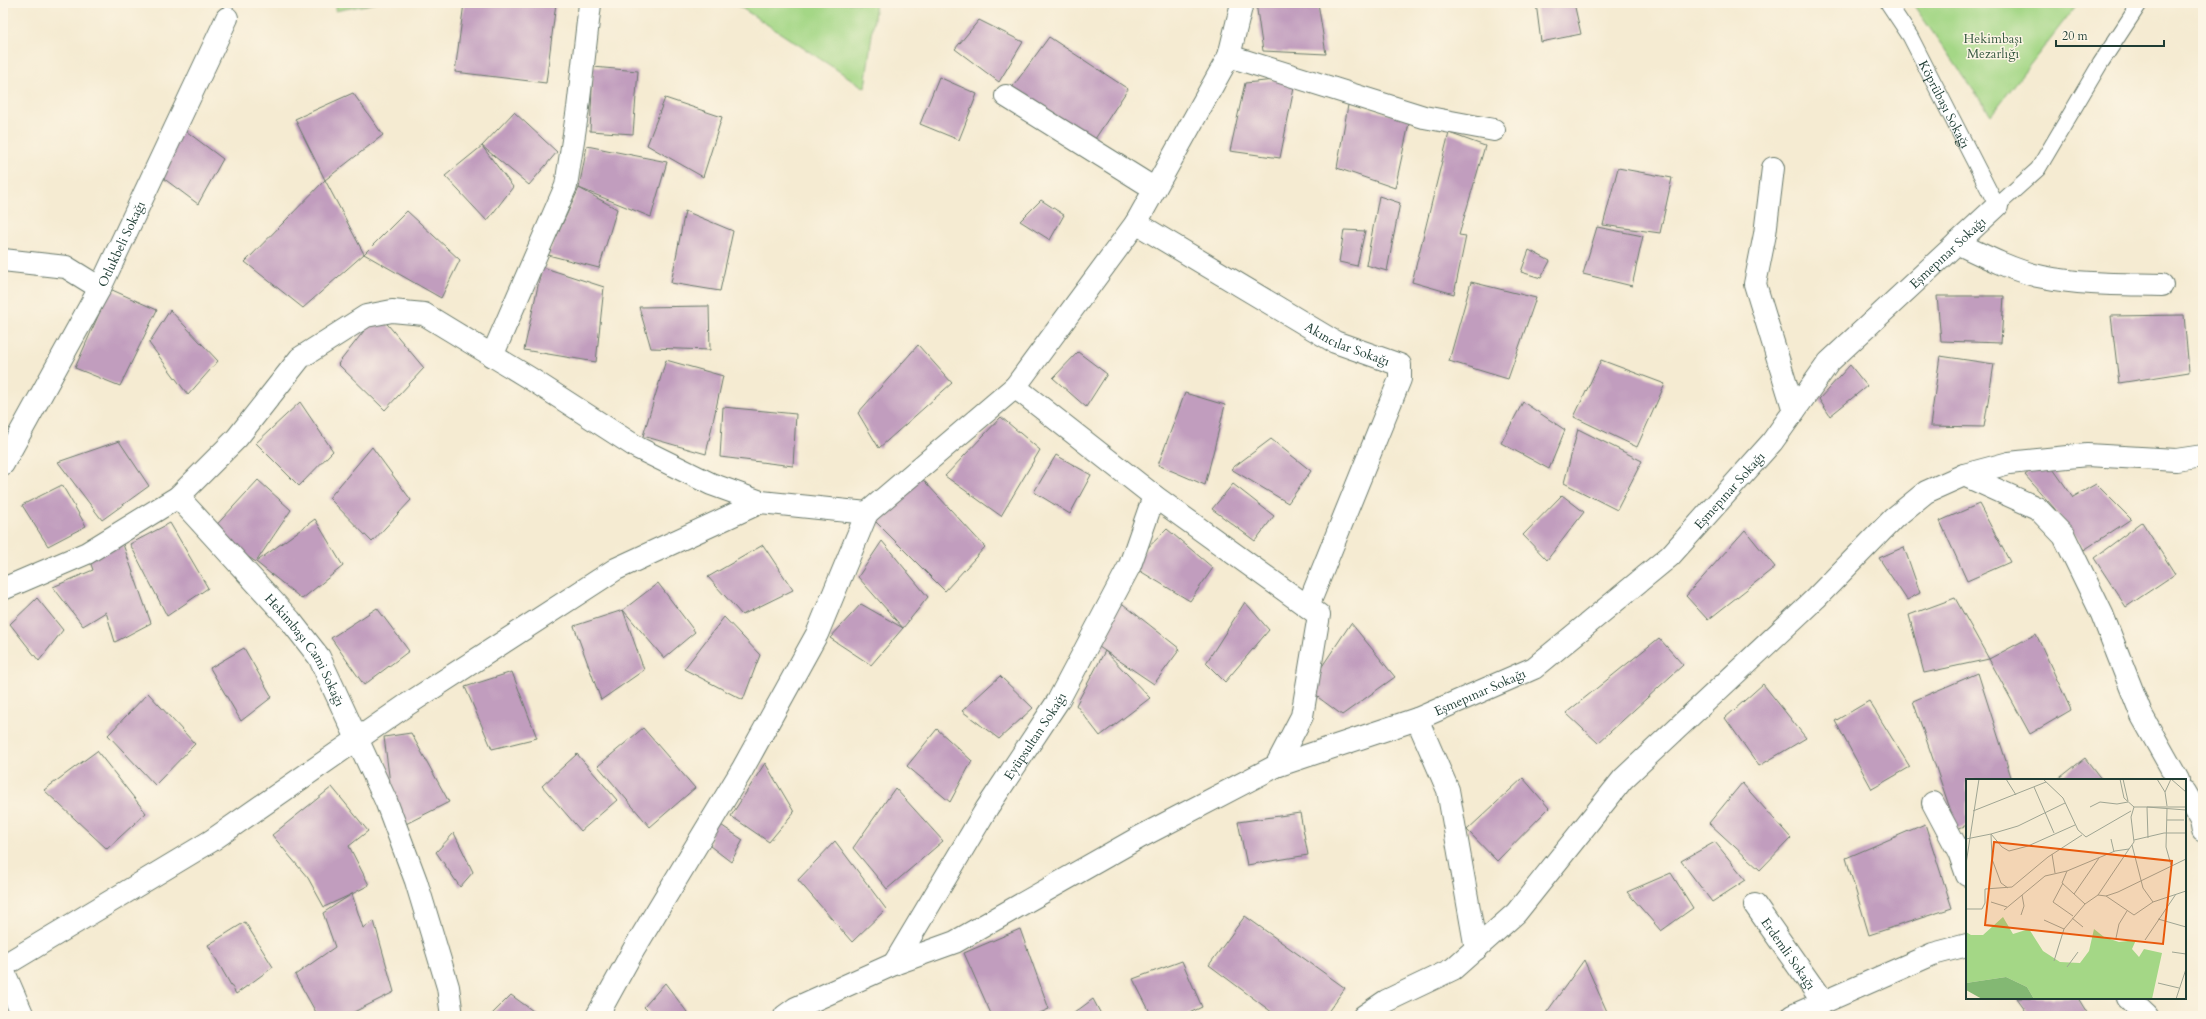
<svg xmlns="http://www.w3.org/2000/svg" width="2206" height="1019" font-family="Cardo,serif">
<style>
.green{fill:#a4d786;stroke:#628a5d}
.building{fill:#c19dbe}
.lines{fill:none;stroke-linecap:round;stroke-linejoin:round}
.lane-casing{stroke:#6a7a6b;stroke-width:17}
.street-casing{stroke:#6a7a6b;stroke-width:24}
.lane{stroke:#fff;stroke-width:15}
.street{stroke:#fff;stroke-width:22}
.labels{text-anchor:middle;stroke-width:3;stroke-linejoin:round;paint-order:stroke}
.park-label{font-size:13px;fill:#3a5c44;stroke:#fcf5e5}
.street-label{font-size:13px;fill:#1f3d34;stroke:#fcf5e5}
.inset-road{fill:none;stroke:#9fa593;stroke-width:1}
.view{fill:#e8590c;fill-opacity:0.15;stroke:#e8590c;stroke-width:2}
.inset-edge{fill:none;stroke:#1f3d34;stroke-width:2}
</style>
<rect width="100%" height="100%" fill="#fcf5e5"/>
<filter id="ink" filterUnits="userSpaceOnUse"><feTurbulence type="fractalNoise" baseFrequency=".025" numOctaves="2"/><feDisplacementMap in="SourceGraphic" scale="8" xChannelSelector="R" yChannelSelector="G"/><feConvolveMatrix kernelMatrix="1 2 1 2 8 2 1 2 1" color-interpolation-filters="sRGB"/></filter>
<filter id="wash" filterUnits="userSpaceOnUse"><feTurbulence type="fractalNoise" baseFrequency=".012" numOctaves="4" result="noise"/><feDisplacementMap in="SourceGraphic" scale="16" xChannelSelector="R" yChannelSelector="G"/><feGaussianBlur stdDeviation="0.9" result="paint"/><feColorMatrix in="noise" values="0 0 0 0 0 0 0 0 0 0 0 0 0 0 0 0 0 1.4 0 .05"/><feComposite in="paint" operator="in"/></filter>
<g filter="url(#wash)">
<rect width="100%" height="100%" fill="#f5ebd2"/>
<path class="green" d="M 338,3 L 376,3 L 335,11 Z
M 734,3 L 876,3 L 865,88 Z
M 1912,3 L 2078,3 L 1991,115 Z"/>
<g id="blocks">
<path class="building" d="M 464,3 L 556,3 L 546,83 L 455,72 Z
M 1256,3 L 1318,3 L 1326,54 L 1263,51 Z
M 1536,3 L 1574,3 L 1581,34 L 1541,42 Z
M 979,20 L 1023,42 L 999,82 L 955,49 Z
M 1049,37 L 1128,89 L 1089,148 L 1006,96 Z
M 593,67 L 638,71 L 633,134 L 590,131 Z
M 939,77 L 977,94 L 959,140 L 920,124 Z
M 1296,78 L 1280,158 L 1230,151 L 1245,83 Z
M 353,93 L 383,135 L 325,180 L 295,119 Z
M 665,98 L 722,117 L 703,177 L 647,145 Z
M 1348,105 L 1410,119 L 1395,188 L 1337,168 Z
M 514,112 L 557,152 L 529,185 L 482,146 L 513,187 L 487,221 L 445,176 L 482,146 Z
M 182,128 L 223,159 L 198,204 L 155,172 Z
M 1449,133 L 1485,146 L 1459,235 L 1466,236 L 1454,294 L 1412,282 Z
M 587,146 L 667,162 L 651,217 L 579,188 L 617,209 L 599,268 L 548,255 L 579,188 Z
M 1618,168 L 1672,178 L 1660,233 L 1603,225 Z
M 325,180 L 364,254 L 303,308 L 245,262 Z
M 1379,196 L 1400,203 L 1387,271 L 1366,265 Z
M 1041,200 L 1064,215 L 1050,240 L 1020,221 Z
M 407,211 L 460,260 L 441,298 L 364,254 Z
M 685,211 L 733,231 L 720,291 L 671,283 Z
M 1597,227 L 1643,236 L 1632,286 L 1583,274 Z
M 1344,230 L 1365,231 L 1357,266 L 1339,262 Z
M 1529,250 L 1550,261 L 1541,278 L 1521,272 Z
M 542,267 L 604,287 L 596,362 L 524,350 Z
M 1471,282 L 1536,298 L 1508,379 L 1449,361 Z
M 110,289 L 157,310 L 120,386 L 75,368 Z
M 1937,296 L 2004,296 L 2001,343 L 1941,341 Z
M 709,306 L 710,350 L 651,348 L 639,307 Z
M 170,310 L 218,361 L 188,395 L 149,343 Z
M 378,313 L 424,368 L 385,410 L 338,364 Z
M 2184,315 L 2189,372 L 2119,383 L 2111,316 Z
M 918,345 L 952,383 L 879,448 L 858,413 Z
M 1078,352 L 1107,374 L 1086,407 L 1053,378 Z
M 1940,356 L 1994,364 L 1984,427 L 1930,426 Z
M 666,360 L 723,376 L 706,454 L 643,436 Z
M 1601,360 L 1665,384 L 1637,447 L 1574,417 Z
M 1850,365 L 1867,386 L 1830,416 L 1819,399 Z
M 1185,393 L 1225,405 L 1205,485 L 1158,465 Z
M 300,402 L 333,451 L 299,486 L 256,443 Z
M 1523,402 L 1565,430 L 1549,469 L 1501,443 Z
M 723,407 L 796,414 L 793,466 L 720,457 Z
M 1001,417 L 1040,450 L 1001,516 L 945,476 Z
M 1578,429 L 1642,461 L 1617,510 L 1564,483 Z
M 1271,439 L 1311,471 L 1288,503 L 1231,469 Z
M 119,441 L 149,486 L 102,520 L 58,462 Z
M 372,447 L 411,500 L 372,542 L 329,498 Z
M 1056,455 L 1091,475 L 1070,514 L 1034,492 Z
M 2046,459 L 2073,497 L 2096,484 L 2131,519 L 2084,550 L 2054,508 L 2025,475 Z
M 915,471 L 985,547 L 945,591 L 867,513 Z
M 258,480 L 291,510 L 256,562 L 315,519 L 343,566 L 302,599 L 256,562 L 210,532 Z
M 1233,484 L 1274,516 L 1255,541 L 1212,509 Z
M 62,485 L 86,526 L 48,546 L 22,505 Z
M 1562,495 L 1584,512 L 1547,560 L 1523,535 Z
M 1979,504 L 2010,562 L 1967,581 L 1940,521 Z
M 2142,522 L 2175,574 L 2126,607 L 2094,558 Z
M 170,523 L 208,588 L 167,616 L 130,544 Z
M 1167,529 L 1213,568 L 1190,601 L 1130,565 Z
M 1745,530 L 1775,567 L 1708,620 L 1686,596 Z
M 119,533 L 151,623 L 115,642 L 106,612 L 83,626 L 53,587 L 93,570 L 87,553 Z
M 882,541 L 928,597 L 903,628 L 858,577 Z
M 763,545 L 793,590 L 742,615 L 708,577 Z
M 1904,547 L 1920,593 L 1907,600 L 1879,558 Z
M 658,583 L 695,632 L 664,658 L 623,610 Z
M 1114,597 L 1180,649 L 1154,684 L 1105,651 L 1150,698 L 1100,736 L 1076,705 L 1105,651 L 1090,641 Z
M 37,598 L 63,630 L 39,661 L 10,624 Z
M 1955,598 L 1989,659 L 1924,673 L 1909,615 Z
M 1245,602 L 1269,630 L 1225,682 L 1206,663 Z
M 861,604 L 903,628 L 871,665 L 830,638 Z
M 377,608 L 409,651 L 364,685 L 331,638 Z
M 623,610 L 644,670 L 601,700 L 574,626 Z
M 724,617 L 760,655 L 743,700 L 684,669 Z
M 1351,623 L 1395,677 L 1342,715 L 1307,689 Z
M 2036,634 L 2071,710 L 2030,734 L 1989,659 Z
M 1659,638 L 1683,665 L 1598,743 L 1566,713 Z
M 244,648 L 272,697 L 241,721 L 210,668 Z
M 512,672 L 537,738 L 492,749 L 465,687 Z
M 1978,673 L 2012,780 L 1967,780 L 1967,825 L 1957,829 L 1913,701 Z
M 1000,676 L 1033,708 L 999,739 L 962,711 Z
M 1763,684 L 1806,738 L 1759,766 L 1725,718 Z
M 148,693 L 195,744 L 155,785 L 108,735 Z
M 1869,701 L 1910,767 L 1872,789 L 1835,721 Z
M 643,728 L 695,788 L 650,827 L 598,766 Z
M 937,729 L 972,761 L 950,802 L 907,766 Z
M 411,733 L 449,802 L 396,829 L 384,737 Z
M 97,751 L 146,813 L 107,849 L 44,790 Z
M 577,754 L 617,800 L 581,831 L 542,786 Z
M 2085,758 L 2102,780 L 2057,780 Z
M 765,763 L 794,812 L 769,842 L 731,816 Z
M 1523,778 L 1549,808 L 1497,861 L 1467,830 Z
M 1742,783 L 1791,838 L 1760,870 L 1709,823 Z
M 332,787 L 368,831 L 349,846 L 369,885 L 352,894 L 363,928 L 374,921 L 394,992 L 346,1016 L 318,1016 L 295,975 L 335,947 L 323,913 L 352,894 L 324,907 L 308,878 L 272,835 Z
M 895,788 L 943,841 L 887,889 L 853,848 Z
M 1300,813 L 1308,855 L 1247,865 L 1238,822 Z
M 712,819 L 743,840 L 731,862 L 710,846 Z
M 1925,824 L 1952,908 L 1869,935 L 1846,858 Z
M 454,833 L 473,872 L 460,887 L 436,852 Z
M 835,841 L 886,909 L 852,942 L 798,880 Z
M 1715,842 L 1746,880 L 1712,902 L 1681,861 Z
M 1671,873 L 1693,908 L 1661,931 L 1627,892 Z
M 1245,916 L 1345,988 L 1325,1016 L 1277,1016 L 1209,965 Z
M 245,922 L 273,967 L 236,994 L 208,945 Z
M 1020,929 L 1049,1009 L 1033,1016 L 992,1016 L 964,953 Z
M 1584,960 L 1609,1016 L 1544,1016 Z
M 1182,961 L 1202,1007 L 1183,1016 L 1152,1016 L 1133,979 Z
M 665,983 L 687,1012 L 684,1016 L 653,1016 L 644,1007 Z
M 511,995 L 540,1016 L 490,1016 Z
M 2017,998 L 2078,998 L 2089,1016 L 2030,1016 Z
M 1093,999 L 1102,1016 L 1070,1016 Z"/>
</g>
</g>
<g filter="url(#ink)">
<use href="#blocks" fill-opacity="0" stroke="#6a7a6b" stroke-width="1"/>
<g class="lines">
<defs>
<g id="lane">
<path id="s1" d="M 1888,3 L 1910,36 L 1997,206 L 2038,169 L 2100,64 L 2140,3"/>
</g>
<g id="street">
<path d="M 1229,56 L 1424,117 L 1494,130"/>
<path d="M 1006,96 L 1155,189"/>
<path d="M 1773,168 L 1765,234 L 1755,284 L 1794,411"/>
<path id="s2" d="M 1136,223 L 1335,342 L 1400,365 L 1400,379 L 1308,606"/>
<path d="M 1957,243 C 1982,255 2016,272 2043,277 C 2082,285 2123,284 2162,285"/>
<path d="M 3,260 L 66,267 L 100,288"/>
<path d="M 492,356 L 566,186 L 578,108 L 590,4"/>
<path d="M 1015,387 L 1136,223 L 1229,56 L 1242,3"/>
<path id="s3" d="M 3,464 L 100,288 L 227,18"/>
<path d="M 1964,475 L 2037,508 L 2064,536 L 2102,614 L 2142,716 L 2178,780"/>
<path d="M 178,497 L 237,438 L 300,358 L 366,316 L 392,311 L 424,314 L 531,379 L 638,448 L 711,484 L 761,502"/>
<path id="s4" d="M 3,589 L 87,553 L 178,497 L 290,620 L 319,657 L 386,801 L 416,881 L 448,987 L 452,1016"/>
<path d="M 1417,719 L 1448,790 L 1476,949"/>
<path id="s5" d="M 1276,766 L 1417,719 L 1534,668 L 1670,556 L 1772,442 L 1829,362 L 1997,206"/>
<path d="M 2185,792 L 2201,820 L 2203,831"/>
<path d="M 1933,803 L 1959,852 L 1967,875"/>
<path id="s6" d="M 1755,905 L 1823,1002"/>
<path id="s7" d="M 894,964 L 987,808 L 1058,701 L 1130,565 L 1154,496"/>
<path d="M 3,966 L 211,841 L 405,706 L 616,569 L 761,502 L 867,513 L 1015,387 L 1154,496 L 1319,615 L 1302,716 L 1276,766 L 1140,837 L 955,942 L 894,964 L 796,1008 L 785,1016"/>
<path d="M 3,970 L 23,1016"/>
<path d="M 2128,998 L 2147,1016"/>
<path d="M 597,1016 L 634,949 L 742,770 L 817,634 L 867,513"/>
<path d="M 1364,1016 L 1386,1001 L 1453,969 L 1516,913 L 1623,779 L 1816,598 L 1894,518 L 1926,492 L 1964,475 L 2009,463 L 2087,455 L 2176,460 L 2203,456"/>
<path d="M 1792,1016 L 1933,954 L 1967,945"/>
</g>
</defs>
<use href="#lane" class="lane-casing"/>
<use href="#street" class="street-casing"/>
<use href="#lane" class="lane"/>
<use href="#street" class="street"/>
</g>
</g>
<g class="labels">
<g class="park-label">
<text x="1993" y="43">Hekimbaşı<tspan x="1993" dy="15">Mezarlığı</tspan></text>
</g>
<g class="street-label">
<text dy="5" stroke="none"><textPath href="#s1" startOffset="116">Köprübaşı Sokağı</textPath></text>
<text dy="5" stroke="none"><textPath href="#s3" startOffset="250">Otlukbeli Sokağı</textPath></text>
<text dy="5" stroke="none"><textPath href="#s5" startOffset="865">Eşmepınar Sokağı</textPath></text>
<text dy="5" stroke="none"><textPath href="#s2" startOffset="244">Akıncılar Sokağı</textPath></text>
<text dy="5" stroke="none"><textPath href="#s5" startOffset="541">Eşmepınar Sokağı</textPath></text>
<text dy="5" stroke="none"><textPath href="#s4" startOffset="398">Hekimbaşı Cami Sokağı</textPath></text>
<text dy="5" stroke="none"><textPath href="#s5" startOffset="217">Eşmepınar Sokağı</textPath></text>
<text dy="5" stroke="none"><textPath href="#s7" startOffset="268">Eyüpsultan Sokağı</textPath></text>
<text dy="5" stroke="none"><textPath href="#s6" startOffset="59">Erdemli Sokağı</textPath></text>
</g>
</g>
<g transform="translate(1966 779)">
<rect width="220" height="220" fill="#f5ebd2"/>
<path d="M 37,138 L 47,155 L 63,150 L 77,172 L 94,183 L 114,184 L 123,172 L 128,150 L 138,158 L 153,163 L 170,161 L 166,170 L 173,178 L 178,170 L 196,174 L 186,220 L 68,220 L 61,208 L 40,198 L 0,204 L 0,153 L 5,156 L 17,156 Z" fill="#a4d786"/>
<path d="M 40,198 L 61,208 L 68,220 L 16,220 L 0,211 L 0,204 Z" fill="#83b873"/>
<path class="inset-road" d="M 40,0 L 50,16M 77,0 L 97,19 L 112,51 L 120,58 L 165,32M 154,0 L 158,19 L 168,28 L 220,28M 157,0 L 162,22M 191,0 L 199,13 L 201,27M 205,0 L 220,13M 68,8 L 88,54M 199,13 L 205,0M 124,28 L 134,23 L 151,25 L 162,23M 168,28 L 165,38 L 168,63 L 163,70 L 149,72 L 101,92 L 96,104 L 119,125 L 132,116 L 140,117 L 152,113 L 220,80M 181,28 L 182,59M 181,28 L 220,31M 201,30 L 200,68 L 205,86M 7,32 L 80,3M 201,41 L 218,41M 0,60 L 25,55 L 36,68 L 43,72 L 62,67 L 109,46M 145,60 L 148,73M 168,61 L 198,54 L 220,54M 166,66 L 177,109 L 187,123 L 220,112M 86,75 L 89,94M 0,85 L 13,0M 97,104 L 87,123 L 107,137M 42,109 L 35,104 L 26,80 L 25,55 L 52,47 L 99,24M 108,115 L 133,79M 132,116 L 163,70M 140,117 L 168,136 L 187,123M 25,123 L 41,128M 0,130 L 16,130 L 19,124 L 19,110 L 46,108 L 82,78 L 116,56M 38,131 L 79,97 L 101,92M 55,136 L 58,127 L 56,116M 106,139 L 117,148M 192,140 L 220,148M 78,141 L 98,150M 150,159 L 153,145 L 161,132M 179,161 L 210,115M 206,173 L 220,175M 88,182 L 98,150 L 119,125M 101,188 L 112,173M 192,204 L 213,209M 210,220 L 220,190"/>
<path class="view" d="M 28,63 L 206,82 L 197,165 L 19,146 Z"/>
<rect width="220" height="220" class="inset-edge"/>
</g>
<rect width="2206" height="1019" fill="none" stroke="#fcf5e5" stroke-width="16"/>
<path d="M2056 40v6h108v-6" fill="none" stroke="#1f3d34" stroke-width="2"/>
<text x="2062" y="40" font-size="12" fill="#1f3d34" stroke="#fcf5e5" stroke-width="3" paint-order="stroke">20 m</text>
</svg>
